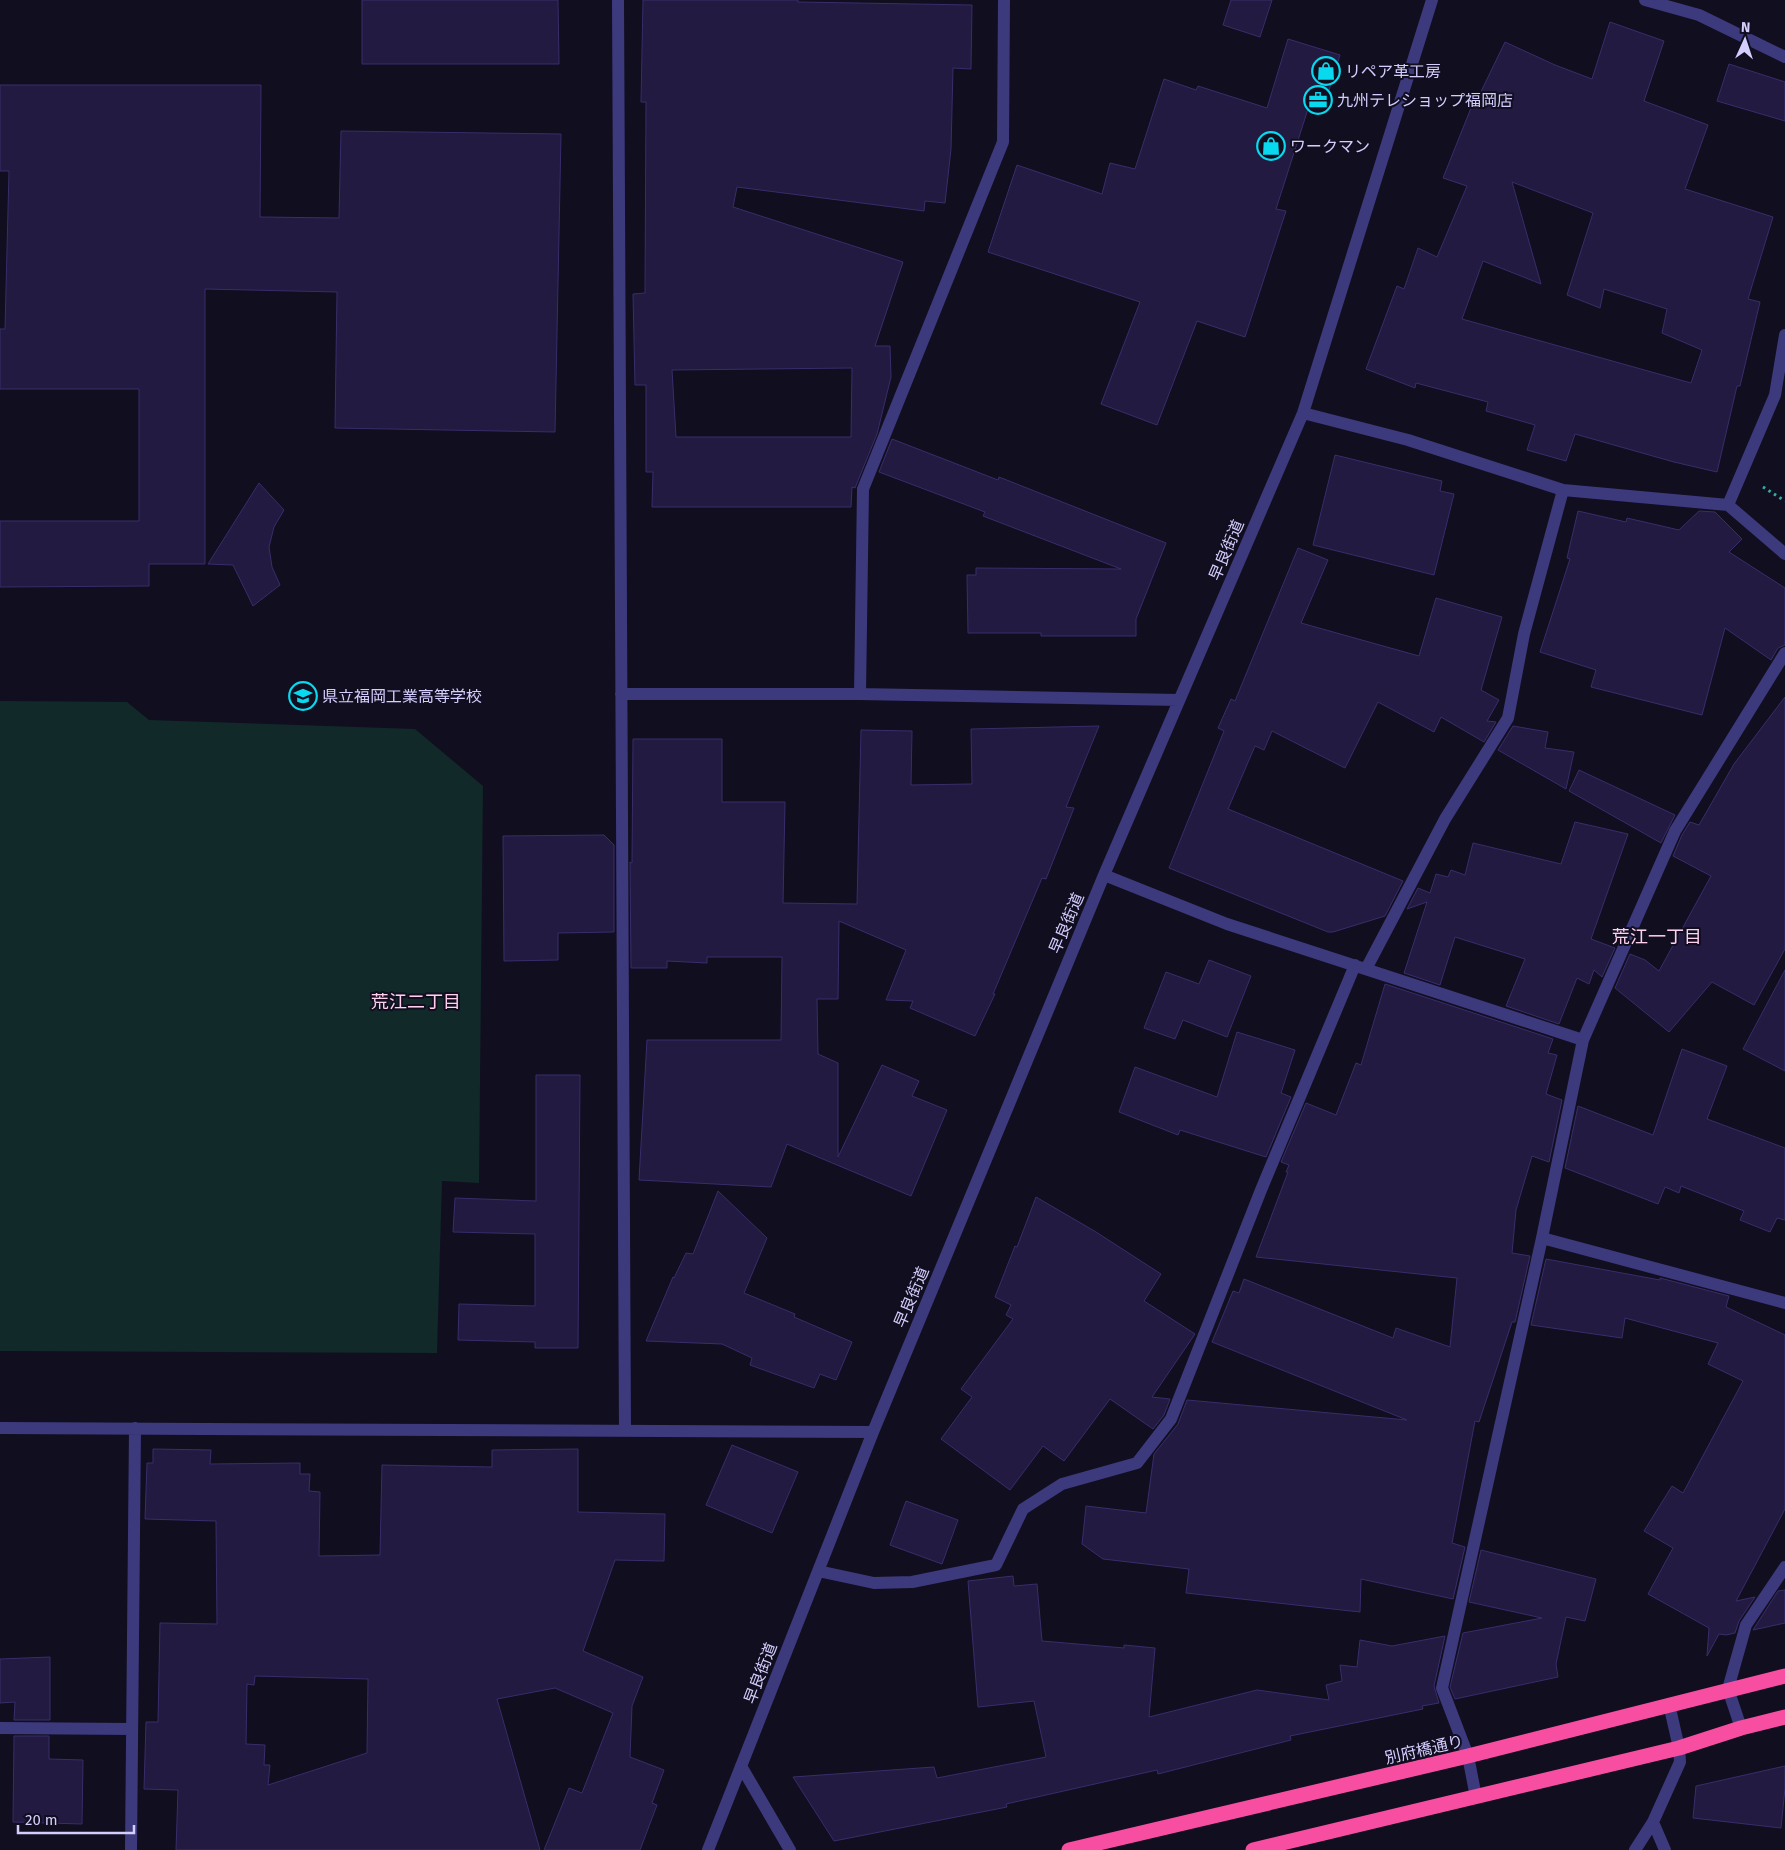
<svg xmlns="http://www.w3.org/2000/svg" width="1785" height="1850" font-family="'Fira Sans','Noto Sans JP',sans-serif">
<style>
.green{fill:#112928}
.building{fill:#221a40;stroke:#392d6b;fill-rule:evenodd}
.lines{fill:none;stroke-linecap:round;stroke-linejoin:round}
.path{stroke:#33ada5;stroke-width:3;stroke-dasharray:2.5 4;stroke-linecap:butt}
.minor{stroke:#3c3a7d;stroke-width:12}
.highway{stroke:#f84ea1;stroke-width:15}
.labels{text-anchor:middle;stroke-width:4;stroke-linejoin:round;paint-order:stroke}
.poi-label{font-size:16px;fill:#d3cefd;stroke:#110e20;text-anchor:start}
.street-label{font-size:16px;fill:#d3cefd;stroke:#110e20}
.neighbourhood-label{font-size:18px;fill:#fdd0ed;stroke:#110e20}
</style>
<rect width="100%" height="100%" fill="#110e20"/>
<path class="green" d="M 0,701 L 127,702 L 149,720 L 415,729 L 483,786 L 479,1183 L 442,1181 L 437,1353 L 0,1351 Z"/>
<path class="building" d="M 362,0 L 558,0 L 559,64 L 362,64 Z
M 643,0 L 798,0 L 798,2 L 972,5 L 971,69 L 953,68 L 951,149 L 945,203 L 925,201 L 924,211 L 737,187 L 733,207 L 903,262 L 875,346 L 890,346 L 891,377 L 877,434 L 855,488 L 852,487 L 851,507 L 652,507 L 653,472 L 646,472 L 646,385 L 635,385 L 633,294 L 645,293 L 646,102 L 641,102 ZM 852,368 L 851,437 L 676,437 L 672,370 Z
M 1231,0 L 1272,0 L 1260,37 L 1223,25 Z
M 1610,22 L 1664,41 L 1644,101 L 1708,125 L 1685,189 L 1773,217 L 1748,299 L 1760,302 L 1740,386 L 1737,386 L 1717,472 L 1674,462 L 1575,434 L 1566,461 L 1527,450 L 1535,425 L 1486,411 L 1488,402 L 1416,383 L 1415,388 L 1366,369 L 1397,286 L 1404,289 L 1418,248 L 1437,257 L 1467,186 L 1443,178 L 1473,103 L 1475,104 L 1505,42 L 1555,65 L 1592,79 ZM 1512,182 L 1593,213 L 1567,295 L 1600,308 L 1604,289 L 1667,309 L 1662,333 L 1702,350 L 1691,383 L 1462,319 L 1483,261 L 1541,284 Z
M 1288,39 L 1340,55 L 1322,113 L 1308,109 L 1276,209 L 1286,211 L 1245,337 L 1197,321 L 1157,425 L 1101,404 L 1140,302 L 988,252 L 1017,165 L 1102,194 L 1110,163 L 1135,169 L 1164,79 L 1196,90 L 1198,86 L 1267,108 Z
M 1729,64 L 1785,82 L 1785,121 L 1717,101 Z
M 0,85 L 261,85 L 260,217 L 339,218 L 341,131 L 561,134 L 555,432 L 335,428 L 337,292 L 205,289 L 205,564 L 149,564 L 149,586 L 0,587 L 0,521 L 139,521 L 139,389 L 0,389 L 0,329 L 5,329 L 9,171 L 0,171 Z
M 892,439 L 998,480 L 999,477 L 1166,543 L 1136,619 L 1136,636 L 1041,636 L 1041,633 L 968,633 L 967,575 L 976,575 L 976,568 L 1121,569 L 983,516 L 985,512 L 879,472 Z
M 1335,455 L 1442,481 L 1440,491 L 1454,494 L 1434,575 L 1313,545 Z
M 259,483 L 284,510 L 274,527 L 269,547 L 272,567 L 280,585 L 253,606 L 233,565 L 208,564 Z
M 1578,511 L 1626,522 L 1627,518 L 1679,530 L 1699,511 L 1715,512 L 1742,539 L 1729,552 L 1785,588 L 1785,645 L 1778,648 L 1771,660 L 1725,628 L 1702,715 L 1591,687 L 1596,670 L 1540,652 L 1570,559 L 1567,558 Z
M 1298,548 L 1328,560 L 1301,623 L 1419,656 L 1436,598 L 1502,617 L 1481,690 L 1499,700 L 1487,721 L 1496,722 L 1484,742 L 1441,717 L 1434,732 L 1378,702 L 1345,768 L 1272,731 L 1264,750 L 1255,746 L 1228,809 L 1403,881 L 1385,916 L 1333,932 L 1328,932 L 1169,868 L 1224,731 L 1218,728 L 1231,699 L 1235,701 Z
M 1785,697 L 1785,949 L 1754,1005 L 1712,982 L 1669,1032 L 1615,988 L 1630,954 L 1645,960 L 1659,971 L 1711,876 L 1673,856 L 1682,835 L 1690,822 L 1699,825 L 1734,764 Z
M 1099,726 L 1066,807 L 1074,808 L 1046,879 L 1042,878 L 993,994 L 995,994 L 975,1036 L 910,1008 L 913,1001 L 886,1000 L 906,950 L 839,921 L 838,999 L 817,999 L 818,1054 L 838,1063 L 838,1157 L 882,1065 L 919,1081 L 912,1096 L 947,1110 L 911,1196 L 787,1144 L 771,1187 L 639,1180 L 647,1040 L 781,1040 L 782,957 L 707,957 L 707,963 L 667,961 L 667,968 L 631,968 L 630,862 L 632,863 L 633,739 L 722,739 L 722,802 L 785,802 L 783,903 L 857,904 L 861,730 L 912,731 L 911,785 L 972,784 L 971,729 Z
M 1513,726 L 1548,732 L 1545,748 L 1574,752 L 1566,789 L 1498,750 Z
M 1579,770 L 1675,815 L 1661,843 L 1569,791 Z
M 1575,822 L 1628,834 L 1591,939 L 1615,948 L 1602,977 L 1594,970 L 1589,984 L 1577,978 L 1559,1024 L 1506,1006 L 1525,959 L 1455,937 L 1440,985 L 1404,973 L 1427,902 L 1407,909 L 1418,888 L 1430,893 L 1436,874 L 1448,877 L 1451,870 L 1465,875 L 1473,843 L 1561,864 Z
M 604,835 L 614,845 L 614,932 L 558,933 L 558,960 L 504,961 L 503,836 Z
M 1209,960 L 1251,976 L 1227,1037 L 1183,1020 L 1175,1039 L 1144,1028 L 1166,972 L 1199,984 Z
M 1785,970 L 1785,1071 L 1743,1049 Z
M 1385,984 L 1553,1039 L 1548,1053 L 1557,1055 L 1546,1094 L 1562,1100 L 1549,1162 L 1532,1156 L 1516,1210 L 1512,1253 L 1530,1256 L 1515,1322 L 1512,1322 L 1479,1422 L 1475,1421 L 1452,1543 L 1465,1547 L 1453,1599 L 1361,1579 L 1360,1612 L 1186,1593 L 1189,1569 L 1103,1559 L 1082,1544 L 1086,1506 L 1146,1513 L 1154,1454 L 1178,1424 L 1187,1400 L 1407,1420 L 1212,1342 L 1233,1291 L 1239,1293 L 1244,1279 L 1393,1338 L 1396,1328 L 1450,1347 L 1457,1278 L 1256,1257 L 1288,1172 L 1286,1172 L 1289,1165 L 1281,1162 L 1306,1103 L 1336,1115 L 1356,1063 L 1361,1065 Z
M 1237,1032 L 1295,1050 L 1281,1093 L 1291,1097 L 1266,1157 L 1180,1130 L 1178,1135 L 1119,1112 L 1135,1067 L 1217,1097 Z
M 1682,1049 L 1727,1066 L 1707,1119 L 1785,1148 L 1785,1220 L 1777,1218 L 1770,1232 L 1740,1220 L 1744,1211 L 1681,1186 L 1679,1193 L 1665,1187 L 1658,1204 L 1565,1168 L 1578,1106 L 1653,1135 Z
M 536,1075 L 580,1075 L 578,1348 L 535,1348 L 535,1342 L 458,1340 L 459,1304 L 535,1306 L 535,1234 L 453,1232 L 455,1198 L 536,1201 Z
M 718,1191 L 767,1238 L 744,1293 L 795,1314 L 794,1317 L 852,1342 L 836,1380 L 820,1374 L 814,1388 L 750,1365 L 752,1358 L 722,1344 L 646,1341 L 673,1277 L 674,1278 L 686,1253 L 693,1254 Z
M 1036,1197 L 1096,1232 L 1161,1274 L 1144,1301 L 1195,1334 L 1152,1397 L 1170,1399 L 1164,1415 L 1153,1429 L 1110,1399 L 1064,1461 L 1043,1446 L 1010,1490 L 941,1439 L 972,1397 L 961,1389 L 1013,1319 L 1006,1315 L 1011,1305 L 995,1297 L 1015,1246 L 1017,1247 Z
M 1546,1259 L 1660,1280 L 1660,1278 L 1729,1296 L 1726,1307 L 1785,1335 L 1785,1509 L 1736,1601 L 1755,1597 L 1739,1621 L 1735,1633 L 1726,1635 L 1719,1634 L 1707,1656 L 1709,1628 L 1648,1594 L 1673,1548 L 1644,1531 L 1672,1486 L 1683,1493 L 1743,1381 L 1708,1364 L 1718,1343 L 1625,1318 L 1622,1338 L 1531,1325 Z
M 732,1445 L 798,1472 L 772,1533 L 706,1505 Z
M 153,1449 L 211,1450 L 210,1464 L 300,1463 L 300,1474 L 310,1474 L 309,1491 L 320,1492 L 319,1556 L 380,1555 L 382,1465 L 492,1467 L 492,1450 L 578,1449 L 578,1512 L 665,1514 L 664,1561 L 615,1560 L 583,1651 L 643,1677 L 632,1706 L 630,1757 L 664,1770 L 652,1803 L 657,1805 L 640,1850 L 544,1850 L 569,1788 L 582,1793 L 613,1713 L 555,1688 L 497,1699 L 540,1850 L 176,1850 L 178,1790 L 144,1789 L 146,1722 L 158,1722 L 160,1623 L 217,1624 L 216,1521 L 145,1519 L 147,1463 L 153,1463 ZM 255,1676 L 368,1679 L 367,1753 L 268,1785 L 270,1765 L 264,1765 L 265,1745 L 246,1744 L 247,1684 L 254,1685 Z
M 906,1501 L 958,1520 L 942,1564 L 890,1545 Z
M 1481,1550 L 1596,1579 L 1585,1621 L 1566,1617 L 1556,1664 L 1558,1677 L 1455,1699 L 1450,1687 L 1463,1633 L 1542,1618 L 1469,1602 Z
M 1013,1576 L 1014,1586 L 1037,1584 L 1042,1641 L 1124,1648 L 1124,1645 L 1155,1648 L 1149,1717 L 1257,1690 L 1329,1700 L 1326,1685 L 1342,1681 L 1340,1665 L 1357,1667 L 1360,1640 L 1392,1646 L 1445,1636 L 1434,1686 L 1439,1703 L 1422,1706 L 1423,1709 L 1290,1736 L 1291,1740 L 1158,1774 L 1157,1770 L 1006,1804 L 1007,1807 L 834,1841 L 793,1777 L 934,1767 L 937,1778 L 1046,1757 L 1034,1701 L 978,1707 L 968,1581 Z
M 1785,1590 L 1785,1623 L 1753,1630 L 1778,1591 Z
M 50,1657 L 50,1720 L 14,1720 L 15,1702 L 0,1703 L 0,1659 Z
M 14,1736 L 49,1736 L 49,1759 L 83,1760 L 82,1824 L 13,1822 Z
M 1785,1766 L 1785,1788 L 1781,1828 L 1693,1818 L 1696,1786 Z"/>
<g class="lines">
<path class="path" d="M 1763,487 L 1785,501"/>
<path class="minor" d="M 618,0 L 625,1431
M 1645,0 L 1699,15 L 1785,57
M 1303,413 L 1408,440 L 1563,490 L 1728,505 L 1785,554
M 1728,505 L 1775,395 L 1785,335
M 621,694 L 860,694 L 1179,700
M 860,694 L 863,489 L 1003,142 L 1004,0
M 1104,875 L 1227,924 L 1583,1040
M 1366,969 L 1445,819 L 1508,718 L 1524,634 L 1563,490
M 1542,1238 L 1785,1303
M 0,1428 L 873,1432
M 818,1571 L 874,1583 L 912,1582 L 996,1565 L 1023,1509 L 1062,1484 L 1137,1463 L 1171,1419 L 1261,1190 L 1355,965
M 0,1728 L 132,1729
M 1741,1728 L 1728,1689 L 1746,1625 L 1785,1567
M 741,1766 L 790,1850
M 1476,1797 L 1468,1756 L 1442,1688 L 1542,1238 L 1583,1040 L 1675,831 L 1785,653
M 1653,1822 L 1665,1850
M 131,1850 L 135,1428
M 708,1850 L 873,1432 L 1104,875 L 1303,413 L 1432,0
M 1635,1850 L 1653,1822 L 1680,1762 L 1679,1748 L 1669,1704"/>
<path class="highway" d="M 1069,1850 L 1468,1756 L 1785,1676
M 1253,1850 L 1679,1748 L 1741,1728 L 1785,1717"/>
</g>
<defs>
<symbol id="shop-ring" viewBox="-11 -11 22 22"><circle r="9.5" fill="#110e20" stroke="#09d9ee" stroke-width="1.5"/><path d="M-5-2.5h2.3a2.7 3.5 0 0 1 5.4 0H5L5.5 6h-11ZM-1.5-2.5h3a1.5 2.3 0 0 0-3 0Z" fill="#09d9ee"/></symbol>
<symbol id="office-ring" viewBox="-11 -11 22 22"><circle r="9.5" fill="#110e20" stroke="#09d9ee" stroke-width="1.5"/><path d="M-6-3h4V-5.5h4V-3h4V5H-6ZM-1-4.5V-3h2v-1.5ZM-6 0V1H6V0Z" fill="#09d9ee"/></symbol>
<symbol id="school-ring" viewBox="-11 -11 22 22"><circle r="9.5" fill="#110e20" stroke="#09d9ee" stroke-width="1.5"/><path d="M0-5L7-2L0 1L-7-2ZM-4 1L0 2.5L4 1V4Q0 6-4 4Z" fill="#09d9ee"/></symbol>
</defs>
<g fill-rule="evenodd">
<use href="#shop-ring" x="1310" y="55" width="32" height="32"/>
<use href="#office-ring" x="1302" y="84" width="32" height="32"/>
<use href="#shop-ring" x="1255" y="130" width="32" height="32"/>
<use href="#school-ring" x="287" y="680" width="32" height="32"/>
</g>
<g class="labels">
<g class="poi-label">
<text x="1345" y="77">リペア革工房</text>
<text x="1337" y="106">九州テレショップ福岡店</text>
<text x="1290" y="152">ワークマン</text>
<text x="322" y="702">県立福岡工業高等学校</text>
</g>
<g class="street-label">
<text transform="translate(1226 550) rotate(-67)" y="6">早良街道</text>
<text transform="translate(1066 923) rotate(-67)" y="6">早良街道</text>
<text transform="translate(911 1297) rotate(-67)" y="6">早良街道</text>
<text transform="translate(760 1673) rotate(-69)" y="6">早良街道</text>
<text transform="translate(1424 1749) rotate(-13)" y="6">別府橋通り</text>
</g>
<g class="neighbourhood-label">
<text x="1657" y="943">荒江一丁目</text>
<text x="416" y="1008">荒江二丁目</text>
</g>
</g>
<g transform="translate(1745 40) rotate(3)" stroke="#110e20" stroke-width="4" paint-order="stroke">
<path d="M0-4L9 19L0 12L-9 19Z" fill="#d3cefd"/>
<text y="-8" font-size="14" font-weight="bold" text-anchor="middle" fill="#d3cefd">N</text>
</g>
<path d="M18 1825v8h116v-8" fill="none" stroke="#d3cefd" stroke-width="2.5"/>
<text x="25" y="1825" font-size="15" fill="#d3cefd" stroke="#110e20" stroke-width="4" paint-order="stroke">20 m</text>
</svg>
